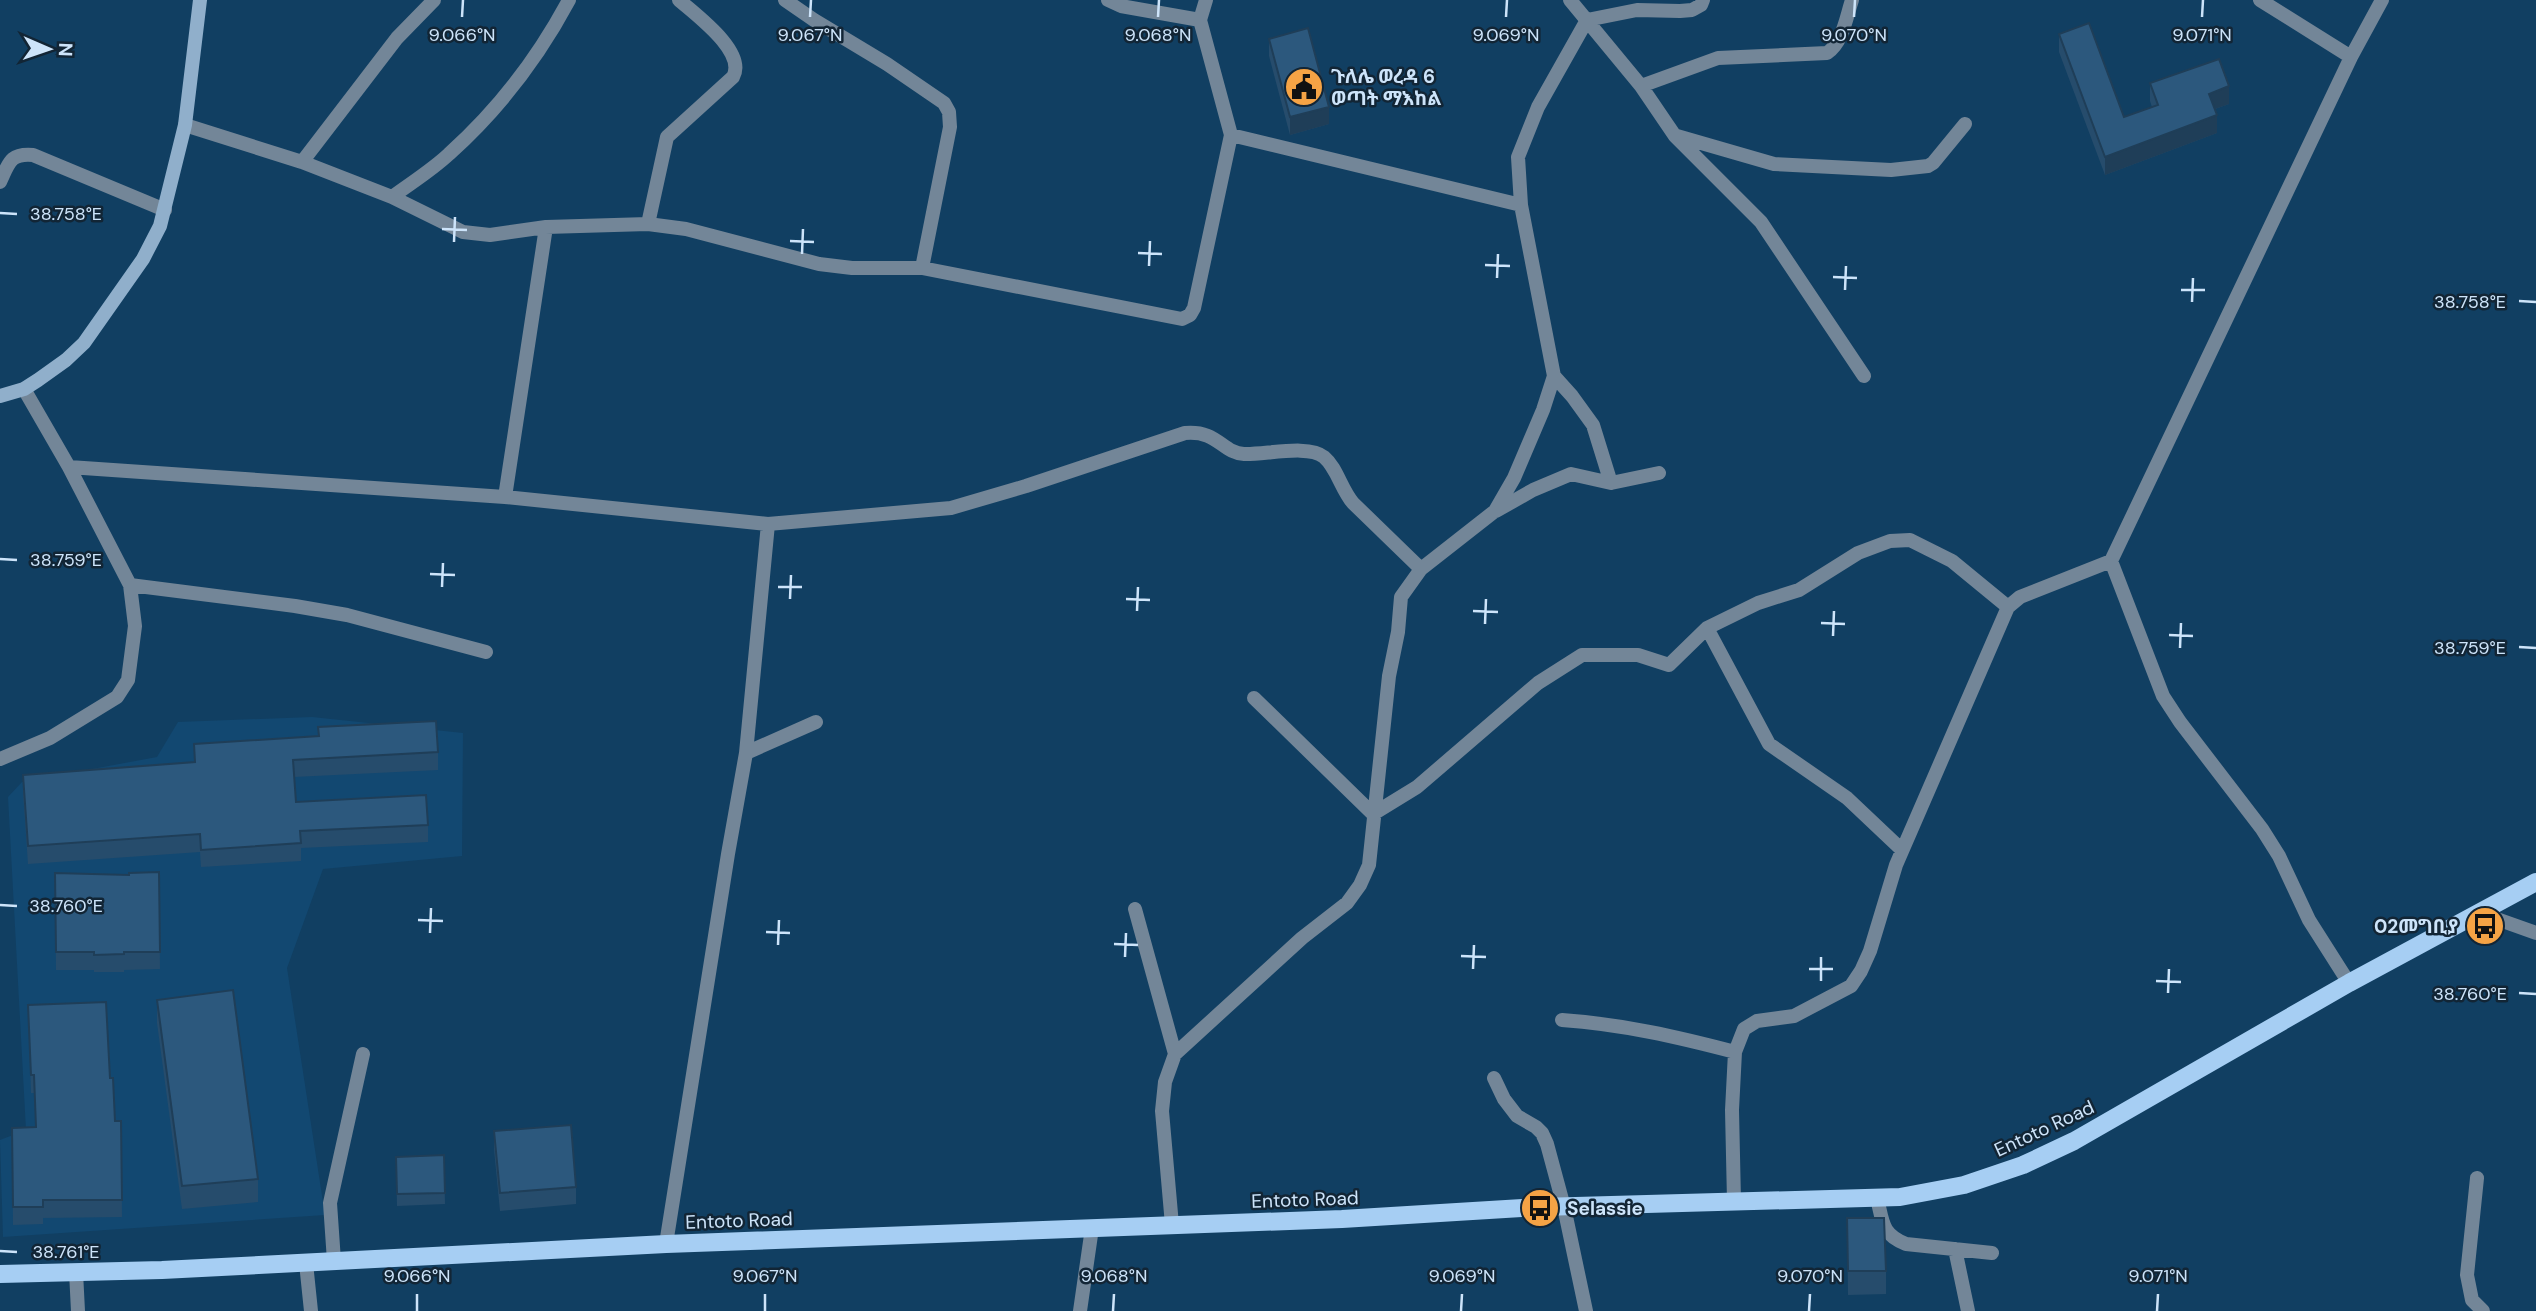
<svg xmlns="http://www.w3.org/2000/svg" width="2536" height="1311" font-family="'DM Sans','Noto Sans Ethiopic',sans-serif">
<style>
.built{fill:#124871}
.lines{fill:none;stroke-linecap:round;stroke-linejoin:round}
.street{stroke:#738698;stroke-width:14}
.secondary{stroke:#90afcb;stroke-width:14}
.primary{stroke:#a6cef3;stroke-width:18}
.wall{fill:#264c6c}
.shaded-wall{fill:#1f3e58}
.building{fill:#2c587d;stroke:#1f3e58;stroke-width:2}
.ticks{fill:none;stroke:#cde4fa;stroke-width:2.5}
.labels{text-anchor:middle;stroke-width:5;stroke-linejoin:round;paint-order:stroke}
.poi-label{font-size:19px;font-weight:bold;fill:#cde4fa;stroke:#122535;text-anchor:start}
.street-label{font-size:19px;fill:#cde4fa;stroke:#122535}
.ticks-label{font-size:18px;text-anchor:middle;fill:#cde4fa;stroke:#122535;stroke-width:5;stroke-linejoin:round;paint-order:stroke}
</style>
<rect width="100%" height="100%" fill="#113f62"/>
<path class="built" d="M 312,717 L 463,733 L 462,856 L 323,869 L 287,968 L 325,1215 L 3,1237 L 0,1140 L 26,1130 L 8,797 L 22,782 L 157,757 L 178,722 Z"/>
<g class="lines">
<path class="street" d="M 785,0 L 814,20 L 887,64 L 944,103 L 949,112 L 950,127 L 922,268
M 1108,0 L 1121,6 L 1200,20
M 1570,0 L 1641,86 L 1675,136 L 1761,222 L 1864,376
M 2260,0 L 2351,57
M 1587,20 L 1637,10 L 1680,11 L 1692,10 L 1701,5 L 1703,0
M 1641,86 L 1718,58 L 1827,53 C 1843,42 1846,18 1852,0
M 185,125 L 302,162 L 392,197 L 463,232 L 490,235 L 546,227 L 648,224 L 686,229 L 819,264 L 852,268 L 922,268 L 1182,319 L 1190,315 L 1194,308 L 1231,135 L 1200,20 L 1206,0
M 1231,135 L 1521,205
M 1677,136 L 1774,164 L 1891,170 L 1928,166 L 1933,163 L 1965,124
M 302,162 L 397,38 L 434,0
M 0,182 C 9,163 10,153 33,155 L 165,210
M 392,197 C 411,183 432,170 449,154 C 498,110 538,58 569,0
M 648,224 L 667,137 L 733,77 C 747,52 696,15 679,0
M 1554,376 L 1572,396 L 1593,425 L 1611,483
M 69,467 L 505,497 L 768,524 L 951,508 L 1026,486 L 1185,433 C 1218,430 1222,453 1244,454 C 1264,455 1309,444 1324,457 C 1337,468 1341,489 1353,503 L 1421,569
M 505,497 L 546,227
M 1496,511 L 1533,490 L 1571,474 L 1611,483 L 1659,473
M 130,585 L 295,606 L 347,615 L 486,652
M 1707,628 L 1769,744 L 1847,798 L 1902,850
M 1254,698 L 1373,814 L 1417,787 L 1538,683 L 1582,655 L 1638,655 L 1669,665 L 1707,628 L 1758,603 L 1799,590 L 1858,553 L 1890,541 L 1910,540 L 1952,561 L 2008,607
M 746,753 L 816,722
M 0,759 L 50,738 L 117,697 L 128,680 L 135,626 L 130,585 L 69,467 L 24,389
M 1135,909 L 1175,1054
M 2480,913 L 2536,933
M 2349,983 L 2309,920 L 2279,856 L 2262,829 L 2180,722 L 2163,696 L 2111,561 L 2351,57 L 2382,0
M 1562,1020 C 1621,1024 1678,1037 1735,1052
M 1494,1078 L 1504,1099 L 1517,1116 L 1536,1127 L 1542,1133 L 1547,1144 L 1564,1207 L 1586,1311
M 2477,1178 L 2467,1275 L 2472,1300 L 2483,1311
M 1877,1198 C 1883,1222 1881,1234 1906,1244 L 1992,1253
M 1734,1201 L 1732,1110 L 1735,1052 L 1744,1029 L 1757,1021 L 1794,1016 L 1851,986 L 1861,971 L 1870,951 L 1896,865 L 2008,607 L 2020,597 L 2111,561
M 1172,1225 L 1162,1111 L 1165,1082 L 1175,1054 L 1302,938 L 1347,903 L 1360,885 L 1369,865 L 1389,676 L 1398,632 L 1401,597 L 1421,569 L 1495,511 L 1514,478 L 1543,410 L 1554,376 L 1521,205 L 1518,157 L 1538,107 L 1587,20
M 666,1244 L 728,854 L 746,753 L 768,524
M 1955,1249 L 1968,1311
M 334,1261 L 330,1203 L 363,1054
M 306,1263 L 311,1311
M 76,1272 L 78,1311
M 1080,1311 L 1092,1228"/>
<path class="secondary" d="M 0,396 L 24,389 L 38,380 L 66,360 L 84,343 L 143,259 L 160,226 L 185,125 L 200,0"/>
<path class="primary" d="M 0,1274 L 162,1270 L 666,1244 L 1342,1219 L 1540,1207 L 1900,1197 L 1964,1185 L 2023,1165 L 2074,1141 L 2349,983 L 2536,882"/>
</g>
<path class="wall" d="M 2059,34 L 2124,117 L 2152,107 L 2150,101 L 2150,83 L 2229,104 L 2215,109 L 2217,133 L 2105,175 L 2059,52 Z
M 1269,39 L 1329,124 L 1290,135 L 1269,56 Z
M 194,744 L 438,752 L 438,770 L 294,777 L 296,802 L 428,825 L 428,842 L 301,848 L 301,861 L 201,867 L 200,852 L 28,864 L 23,793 L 23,775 L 194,762 Z
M 159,872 L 160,969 L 124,970 L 124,972 L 94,972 L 94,970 L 56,970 L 55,873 L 129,875 Z
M 157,1000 L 258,1179 L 258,1202 L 182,1209 L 157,1023 Z
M 28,1005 L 110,1078 L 115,1121 L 121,1121 L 122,1217 L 43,1218 L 43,1224 L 13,1225 L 12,1128 L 36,1127 L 34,1093 L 31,1093 Z
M 494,1131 L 576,1187 L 576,1204 L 500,1211 L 494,1149 Z
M 444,1155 L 445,1204 L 397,1206 L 396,1157 Z
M 1847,1218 L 1886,1271 L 1886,1294 L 1848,1295 Z"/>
<path class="shaded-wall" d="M 2229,86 L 2229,104 L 2209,111 L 2209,94 Z
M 1329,107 L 1329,124 L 1290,135 L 1290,117 Z
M 2217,115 L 2217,133 L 2105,175 L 2105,157 Z"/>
<path class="building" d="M 2089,23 L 2124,117 L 2158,105 L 2150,83 L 2219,59 L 2229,86 L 2209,94 L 2217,115 L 2105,157 L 2059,34 Z
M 1308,28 L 1329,107 L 1290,117 L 1269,39 Z
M 436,721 L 438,752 L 293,760 L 296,802 L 426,795 L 428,825 L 300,831 L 301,843 L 201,850 L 200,834 L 28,846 L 23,775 L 195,762 L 194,744 L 319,736 L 318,727 Z
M 159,872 L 160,952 L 124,952 L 124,954 L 94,955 L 94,952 L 56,952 L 55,873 L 129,875 L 129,873 Z
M 233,990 L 258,1179 L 182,1186 L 157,1000 Z
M 106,1002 L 110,1078 L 113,1078 L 115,1121 L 121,1121 L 122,1200 L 43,1200 L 43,1207 L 13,1207 L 12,1128 L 36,1127 L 34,1075 L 31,1075 L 28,1005 Z
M 571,1125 L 576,1187 L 500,1193 L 494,1131 Z
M 444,1155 L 445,1193 L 397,1194 L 396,1157 Z
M 1847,1218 L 1884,1218 L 1886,1271 L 1848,1271 Z"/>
<path class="ticks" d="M 462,17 L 463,0M 810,17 L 811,0M 1158,17 L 1159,0M 1506,17 L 1507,0M 1854,17 L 1855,0M 2202,17 L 2203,0M 0,213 L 17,214M 442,229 L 467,230M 790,241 L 814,242M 454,242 L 455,217M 1138,253 L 1162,254M 802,254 L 803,229M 1485,265 L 1510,266M 1149,266 L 1150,241M 1833,277 L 1857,278M 1497,278 L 1498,254M 1845,290 L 1846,266M 2181,290 L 2205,290M 2519,301 L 2536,302M 2192,302 L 2193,278M 0,559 L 17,560M 430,574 L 455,575M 442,587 L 443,563M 778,587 L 802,587M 790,599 L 791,575M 1126,599 L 1150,600M 1137,611 L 1138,587M 1473,611 L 1498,612M 1821,623 L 1845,624M 1485,624 L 1486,599M 2169,635 L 2193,636M 1833,636 L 1834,611M 2519,647 L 2536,648M 2180,648 L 2181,623M 0,905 L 17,906M 418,920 L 443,921M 766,932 L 790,933M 430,933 L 431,908M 1114,944 L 1138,945M 778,945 L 779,920M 1461,956 L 1486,957M 1125,957 L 1126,933M 1473,969 L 1474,945M 1809,969 L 1833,969M 1821,981 L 1821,957M 2156,981 L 2181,982M 2168,993 L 2169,969M 2519,993 L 2536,994M 0,1251 L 17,1252M 417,1311 L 417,1294M 765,1311 L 765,1294M 1113,1311 L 1114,1294M 1461,1311 L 1462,1294M 1809,1311 L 1810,1294M 2157,1311 L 2158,1294"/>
<defs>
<symbol id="civic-disc" viewBox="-11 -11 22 22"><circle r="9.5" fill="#f5a345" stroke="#122535"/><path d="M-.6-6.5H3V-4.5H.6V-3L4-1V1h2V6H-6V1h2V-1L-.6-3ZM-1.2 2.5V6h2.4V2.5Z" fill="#111"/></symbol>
<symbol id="bus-disc" viewBox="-11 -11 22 22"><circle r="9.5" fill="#f5a345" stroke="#122535"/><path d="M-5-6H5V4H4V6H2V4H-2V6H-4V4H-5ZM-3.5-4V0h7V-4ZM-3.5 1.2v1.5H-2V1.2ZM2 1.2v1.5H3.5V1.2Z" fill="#111"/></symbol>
</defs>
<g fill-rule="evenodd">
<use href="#civic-disc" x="1282" y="65" width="44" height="44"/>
<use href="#bus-disc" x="2463" y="904" width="44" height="44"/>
<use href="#bus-disc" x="1518" y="1186" width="44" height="44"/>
</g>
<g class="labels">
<g class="poi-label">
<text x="1331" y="83">ጉለሌ ወረዳ 6<tspan x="1331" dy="22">ወጣት ማእከል</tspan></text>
<text x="2458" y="933" text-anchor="end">02መግቢያ</text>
<text x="1567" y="1215">Selassie</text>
</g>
<g class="street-label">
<text transform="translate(2044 1128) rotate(-25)" y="7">Entoto Road</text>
<text transform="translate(1305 1199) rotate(-2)" y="7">Entoto Road</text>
<text transform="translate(739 1220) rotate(-2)" y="7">Entoto Road</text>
</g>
</g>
<g class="ticks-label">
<text x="462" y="41">9.066°N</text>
<text x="810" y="41">9.067°N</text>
<text x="1158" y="41">9.068°N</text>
<text x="1506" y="41">9.069°N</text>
<text x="1854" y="41">9.070°N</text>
<text x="2202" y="41">9.071°N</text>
<text x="66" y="220">38.758°E</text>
<text x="2470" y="308">38.758°E</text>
<text x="66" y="566">38.759°E</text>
<text x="2470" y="654">38.759°E</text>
<text x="66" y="912">38.760°E</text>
<text x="2470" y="1000">38.760°E</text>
<text x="66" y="1258">38.761°E</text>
<text x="417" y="1282">9.066°N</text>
<text x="765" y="1282">9.067°N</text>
<text x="1114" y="1282">9.068°N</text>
<text x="1462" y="1282">9.069°N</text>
<text x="1810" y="1282">9.070°N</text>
<text x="2158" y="1282">9.071°N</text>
</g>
<g transform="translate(49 49) rotate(92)" stroke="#122535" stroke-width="5" paint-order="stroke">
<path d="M0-5L12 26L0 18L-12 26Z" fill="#cde4fa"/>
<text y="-10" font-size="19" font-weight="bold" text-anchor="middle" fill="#cde4fa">N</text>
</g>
</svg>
